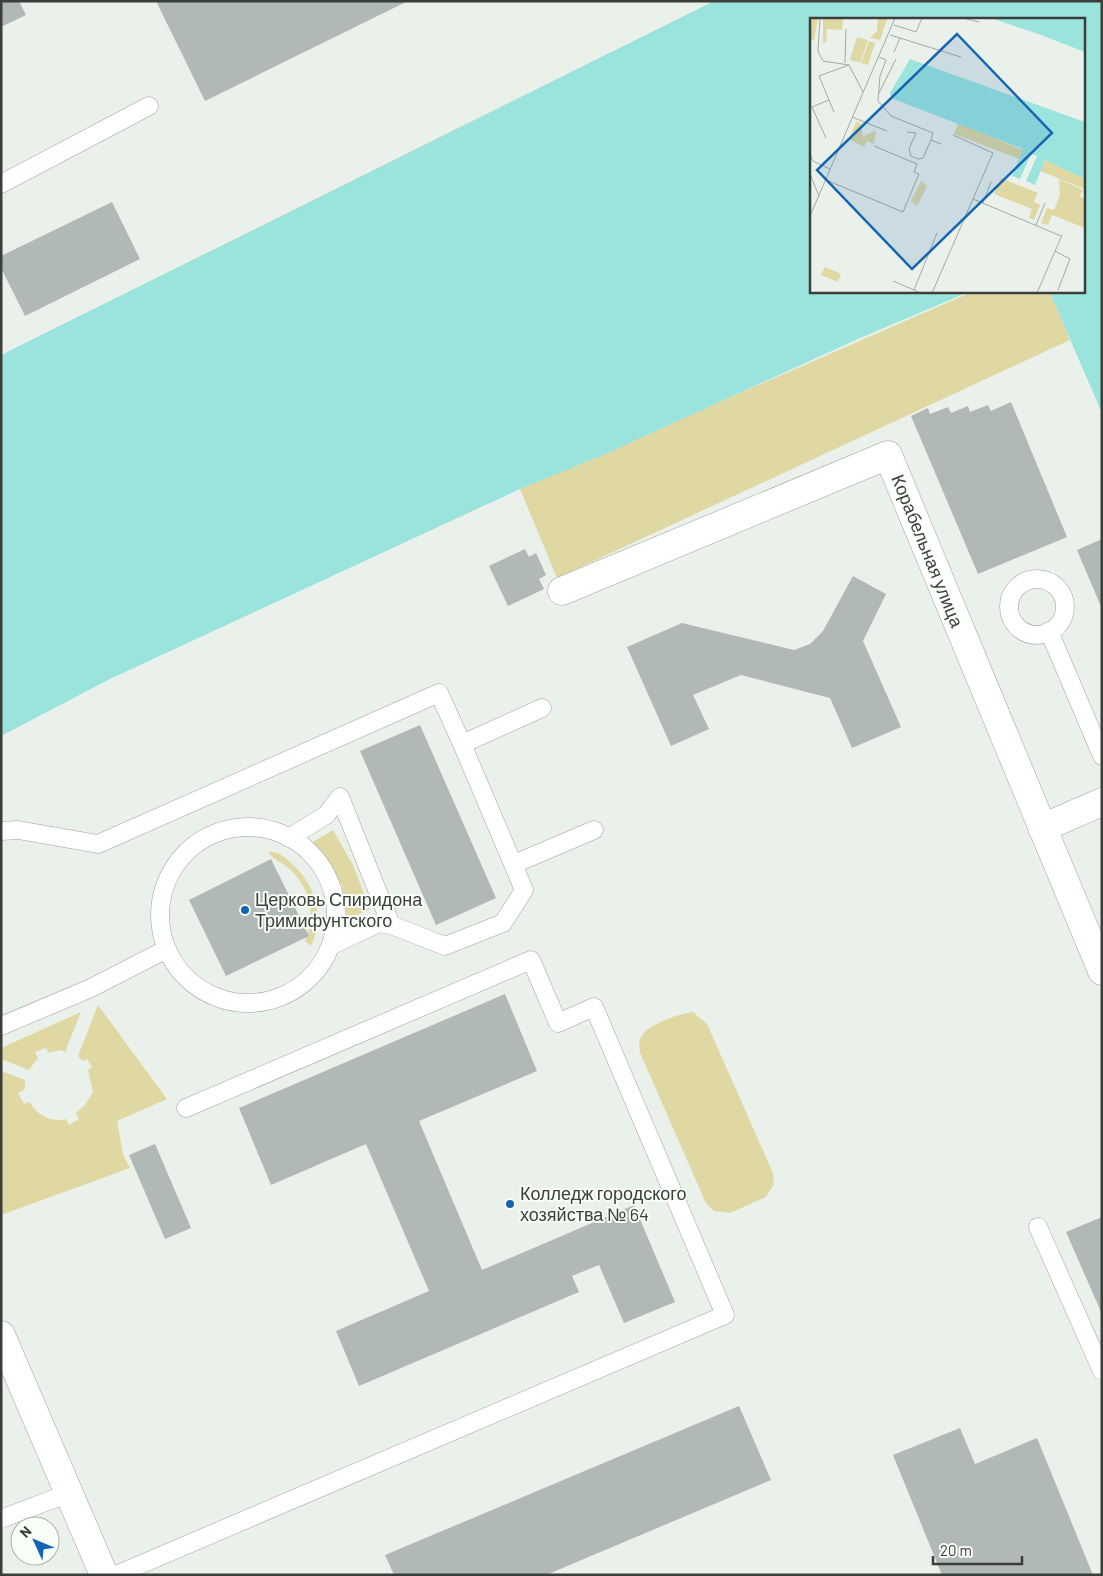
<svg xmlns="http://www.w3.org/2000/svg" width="1103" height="1576" font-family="Barlow,sans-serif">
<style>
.green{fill:#e0d8a3}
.water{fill:#9be4dd}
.building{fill:#b0b9b5}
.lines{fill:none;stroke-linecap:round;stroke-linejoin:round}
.service-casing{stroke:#9da39c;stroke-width:19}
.minor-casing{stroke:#9da39c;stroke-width:29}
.tertiary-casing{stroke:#9da39c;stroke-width:29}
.service{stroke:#fff;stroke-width:18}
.minor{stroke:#fff;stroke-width:28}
.tertiary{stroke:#fff;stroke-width:28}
.poi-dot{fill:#1665b3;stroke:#f8fef7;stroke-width:2}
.labels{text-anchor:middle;stroke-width:4;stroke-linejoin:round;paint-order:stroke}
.street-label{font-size:18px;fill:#3b3e3b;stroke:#f8fef7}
.poi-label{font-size:18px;fill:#3b3e3b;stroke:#f8fef7;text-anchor:start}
.inset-road{fill:none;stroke:#a4a9a4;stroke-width:1}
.view{fill:#1665b3;fill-opacity:0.15;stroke:#1665b3;stroke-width:2.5}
.inset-edge{fill:none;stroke:#3b3e3b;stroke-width:2.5}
</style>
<rect width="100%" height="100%" fill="#eaf1ea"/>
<path class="green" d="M 974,291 L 1049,291 L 1070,340 L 557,578 L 520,489 Z
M 333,830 L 353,865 L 370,909 L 347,919 L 342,885 L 336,880 L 334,870 L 313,842 Z
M 268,852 C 279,851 285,857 292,864 C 316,885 325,917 311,946 L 305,941 C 316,915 311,890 290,869 C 283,863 273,860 268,852 Z
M 98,1005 L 167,1099 L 117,1121 L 123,1154 L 130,1168 L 1,1215 L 1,1071 L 25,1080 L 25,1089 L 18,1093 L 24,1104 L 30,1102 C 36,1115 52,1123 66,1119 L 69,1125 L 79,1119 L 76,1113 L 85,1105 L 93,1092 L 88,1070 L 92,1067 L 87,1059 L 83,1061 L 78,1056 Z
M 81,1012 L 65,1052 L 60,1050 L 49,1053 L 46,1048 L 35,1052 L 38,1058 L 29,1070 L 1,1059 L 1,1048 Z
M 693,1012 L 707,1024 L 773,1173 L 774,1184 L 766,1197 L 730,1213 L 714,1211 L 706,1203 L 640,1053 C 639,1046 638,1040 643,1034 C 650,1024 681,1013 693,1012 Z"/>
<path class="water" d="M 714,1 L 1102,1 L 1102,413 L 1049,291 L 1084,291 L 1084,19 L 812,19 L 812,291 L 971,291 L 858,339 L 601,456 L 520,489 L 110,679 L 1,736 L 1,355 Z"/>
<path class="building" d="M 1,1 L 19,1 L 26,15 L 1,27 Z
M 156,1 L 408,1 L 205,101 Z
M 112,202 L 140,259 L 25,316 L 1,268 L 1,256 Z
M 1011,402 L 1067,537 L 978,574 L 911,416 L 928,408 L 930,414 L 948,407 L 951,413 L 968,406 L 970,412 L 988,405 L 991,411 Z
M 1102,539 L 1102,609 L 1077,550 Z
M 525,549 L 529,557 L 536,553 L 546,575 L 539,579 L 544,589 L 508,606 L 489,566 Z
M 853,576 L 886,594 L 863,641 L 901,727 L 852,748 L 830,698 L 741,675 L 693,695 L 709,729 L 671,746 L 627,647 L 682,623 L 794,650 L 810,644 L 823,631 Z
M 420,725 L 496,898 L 436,925 L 360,751 Z
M 271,859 L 309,936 L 226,976 L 189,900 Z
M 505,994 L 537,1071 L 419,1121 L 482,1270 L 634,1205 L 675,1302 L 624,1323 L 599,1265 L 572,1276 L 579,1292 L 359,1386 L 336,1331 L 429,1291 L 366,1144 L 271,1185 L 239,1108 Z
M 155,1144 L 191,1228 L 165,1239 L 129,1155 Z
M 1102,1217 L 1102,1314 L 1066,1232 Z
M 739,1406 L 771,1480 L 546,1575 L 394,1575 L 385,1555 Z
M 960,1428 L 975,1464 L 1037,1438 L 1093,1575 L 942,1575 L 893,1455 Z"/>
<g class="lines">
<defs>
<path id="service" d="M 1,184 L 149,106
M1009 607a28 28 0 1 1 56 0a28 28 0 1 1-56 0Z
M 1049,631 L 1102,756
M160 915a88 88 0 1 1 176 0a88 88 0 1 1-176 0Z
M 1,831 L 18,830 L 98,844 L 439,693 L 462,744
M 289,838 L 326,815 L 340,797 L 391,925 L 445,946 L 503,923 L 524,890 L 462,744 L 542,708
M 514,864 L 594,830
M 332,945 L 379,923 L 391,925
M 1,1026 L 91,988 L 165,950
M 1038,1227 L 1102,1371
M 1,1519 L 69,1493
M 116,1575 L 725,1315 L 594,1007 L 558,1023 L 531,960 L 186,1108"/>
<path id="minor" d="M 562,591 L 888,455 L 1102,971
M 1042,828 L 1102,802"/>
<path id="tertiary" d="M 1,1335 L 104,1575"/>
</defs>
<use href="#service" class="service-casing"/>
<use href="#minor" class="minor-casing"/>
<use href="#tertiary" class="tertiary-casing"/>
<use href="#service" class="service"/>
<use href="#minor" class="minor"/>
<use href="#tertiary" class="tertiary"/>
</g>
<g class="poi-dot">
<circle cx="245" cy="910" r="5"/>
<circle cx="510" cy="1204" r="5"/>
</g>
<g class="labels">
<g class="street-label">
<text transform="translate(927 551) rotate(68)" y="6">Корабельная улица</text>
</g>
<g class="poi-label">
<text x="255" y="906">Церковь Спиридона<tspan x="255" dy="21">Тримифунтского</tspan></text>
<text x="520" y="1200">Колледж городского<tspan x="520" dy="21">хозяйства № 64</tspan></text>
</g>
</g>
<g transform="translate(810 18)">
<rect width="275" height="275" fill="#eaf1ea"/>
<path d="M 0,0 L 8,0 L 4,22 L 0,22 ZM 13,0 L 33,0 L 32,12 L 17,11 L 16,25 L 13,25 ZM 68,0 L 77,1 L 70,22 L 60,20 L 67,13 ZM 47,19 L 58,22 L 50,45 L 40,42 ZM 59,23 L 65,25 L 58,47 L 51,45 ZM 46,104 L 51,105 L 53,119 L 66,112 L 64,126 L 57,123 L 54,129 L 39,121 ZM 148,105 L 213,132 L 209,141 L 144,116 ZM 235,142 L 275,161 L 275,171 L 230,153 ZM 191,160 L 228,175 L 224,184 L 230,187 L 224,202 L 219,200 L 222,191 L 184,176 ZM 249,161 L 273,172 L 270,178 L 275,181 L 275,210 L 242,197 L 238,207 L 231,205 L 237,190 L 244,192 L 250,177 ZM 111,163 L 117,168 L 107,188 L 101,183 ZM 15,249 L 31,256 L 28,264 L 11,257 Z" fill="#e0d8a3"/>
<path d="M 181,0 L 275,0 L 275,34 L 231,17 ZM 100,41 L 275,104 L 275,161 L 235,142 L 225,167 L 216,163 L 227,138 L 221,136 L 210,161 L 202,158 L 213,131 L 81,80 L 80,75 Z" fill="#9be4dd"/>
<path class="inset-road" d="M 10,0 L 8,33 L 13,43 L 39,47 L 53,74M 153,0 L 169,4M 84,7 L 106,14 L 112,0M 80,17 L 151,39M 84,34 L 90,20M 69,39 L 76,42 L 70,58 L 68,83 L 81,98 L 123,115 L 121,122M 35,45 L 36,11M 69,75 L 86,41M 24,94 L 9,58 L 39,47M 42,99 L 77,113M 97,114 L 106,115 L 99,131 L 101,138 L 108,141 L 113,140 L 121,122 L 131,126M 16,120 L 2,89 L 19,82M 0,136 L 3,143 L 20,151M 0,156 L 9,178M 16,162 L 93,194 L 109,156 L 104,154 L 107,146 L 64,128M 163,181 L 251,218M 173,185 L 181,164M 0,198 L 85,0M 226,207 L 235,185M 245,233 L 260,241 L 248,272M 83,263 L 104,272M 110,275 L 104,272 L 127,215M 122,275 L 183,135 L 143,117M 227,275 L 252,217"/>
<path class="view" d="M 147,16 L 242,115 L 102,251 L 7,152 Z"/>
<rect width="275" height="275" class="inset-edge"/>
</g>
<rect width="1103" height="1576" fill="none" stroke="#3b3e3b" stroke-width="5"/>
<g transform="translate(35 1541) rotate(314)"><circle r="24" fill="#f8fef7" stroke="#acb1ac"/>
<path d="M0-4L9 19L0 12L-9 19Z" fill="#1665b3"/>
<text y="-8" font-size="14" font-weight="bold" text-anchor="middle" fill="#3b3e3b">N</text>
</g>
<path d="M933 1556v8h89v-8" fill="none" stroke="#3b3e3b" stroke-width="2.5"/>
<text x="940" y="1556" font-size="15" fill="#3b3e3b" stroke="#f8fef7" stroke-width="4" paint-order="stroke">20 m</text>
</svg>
